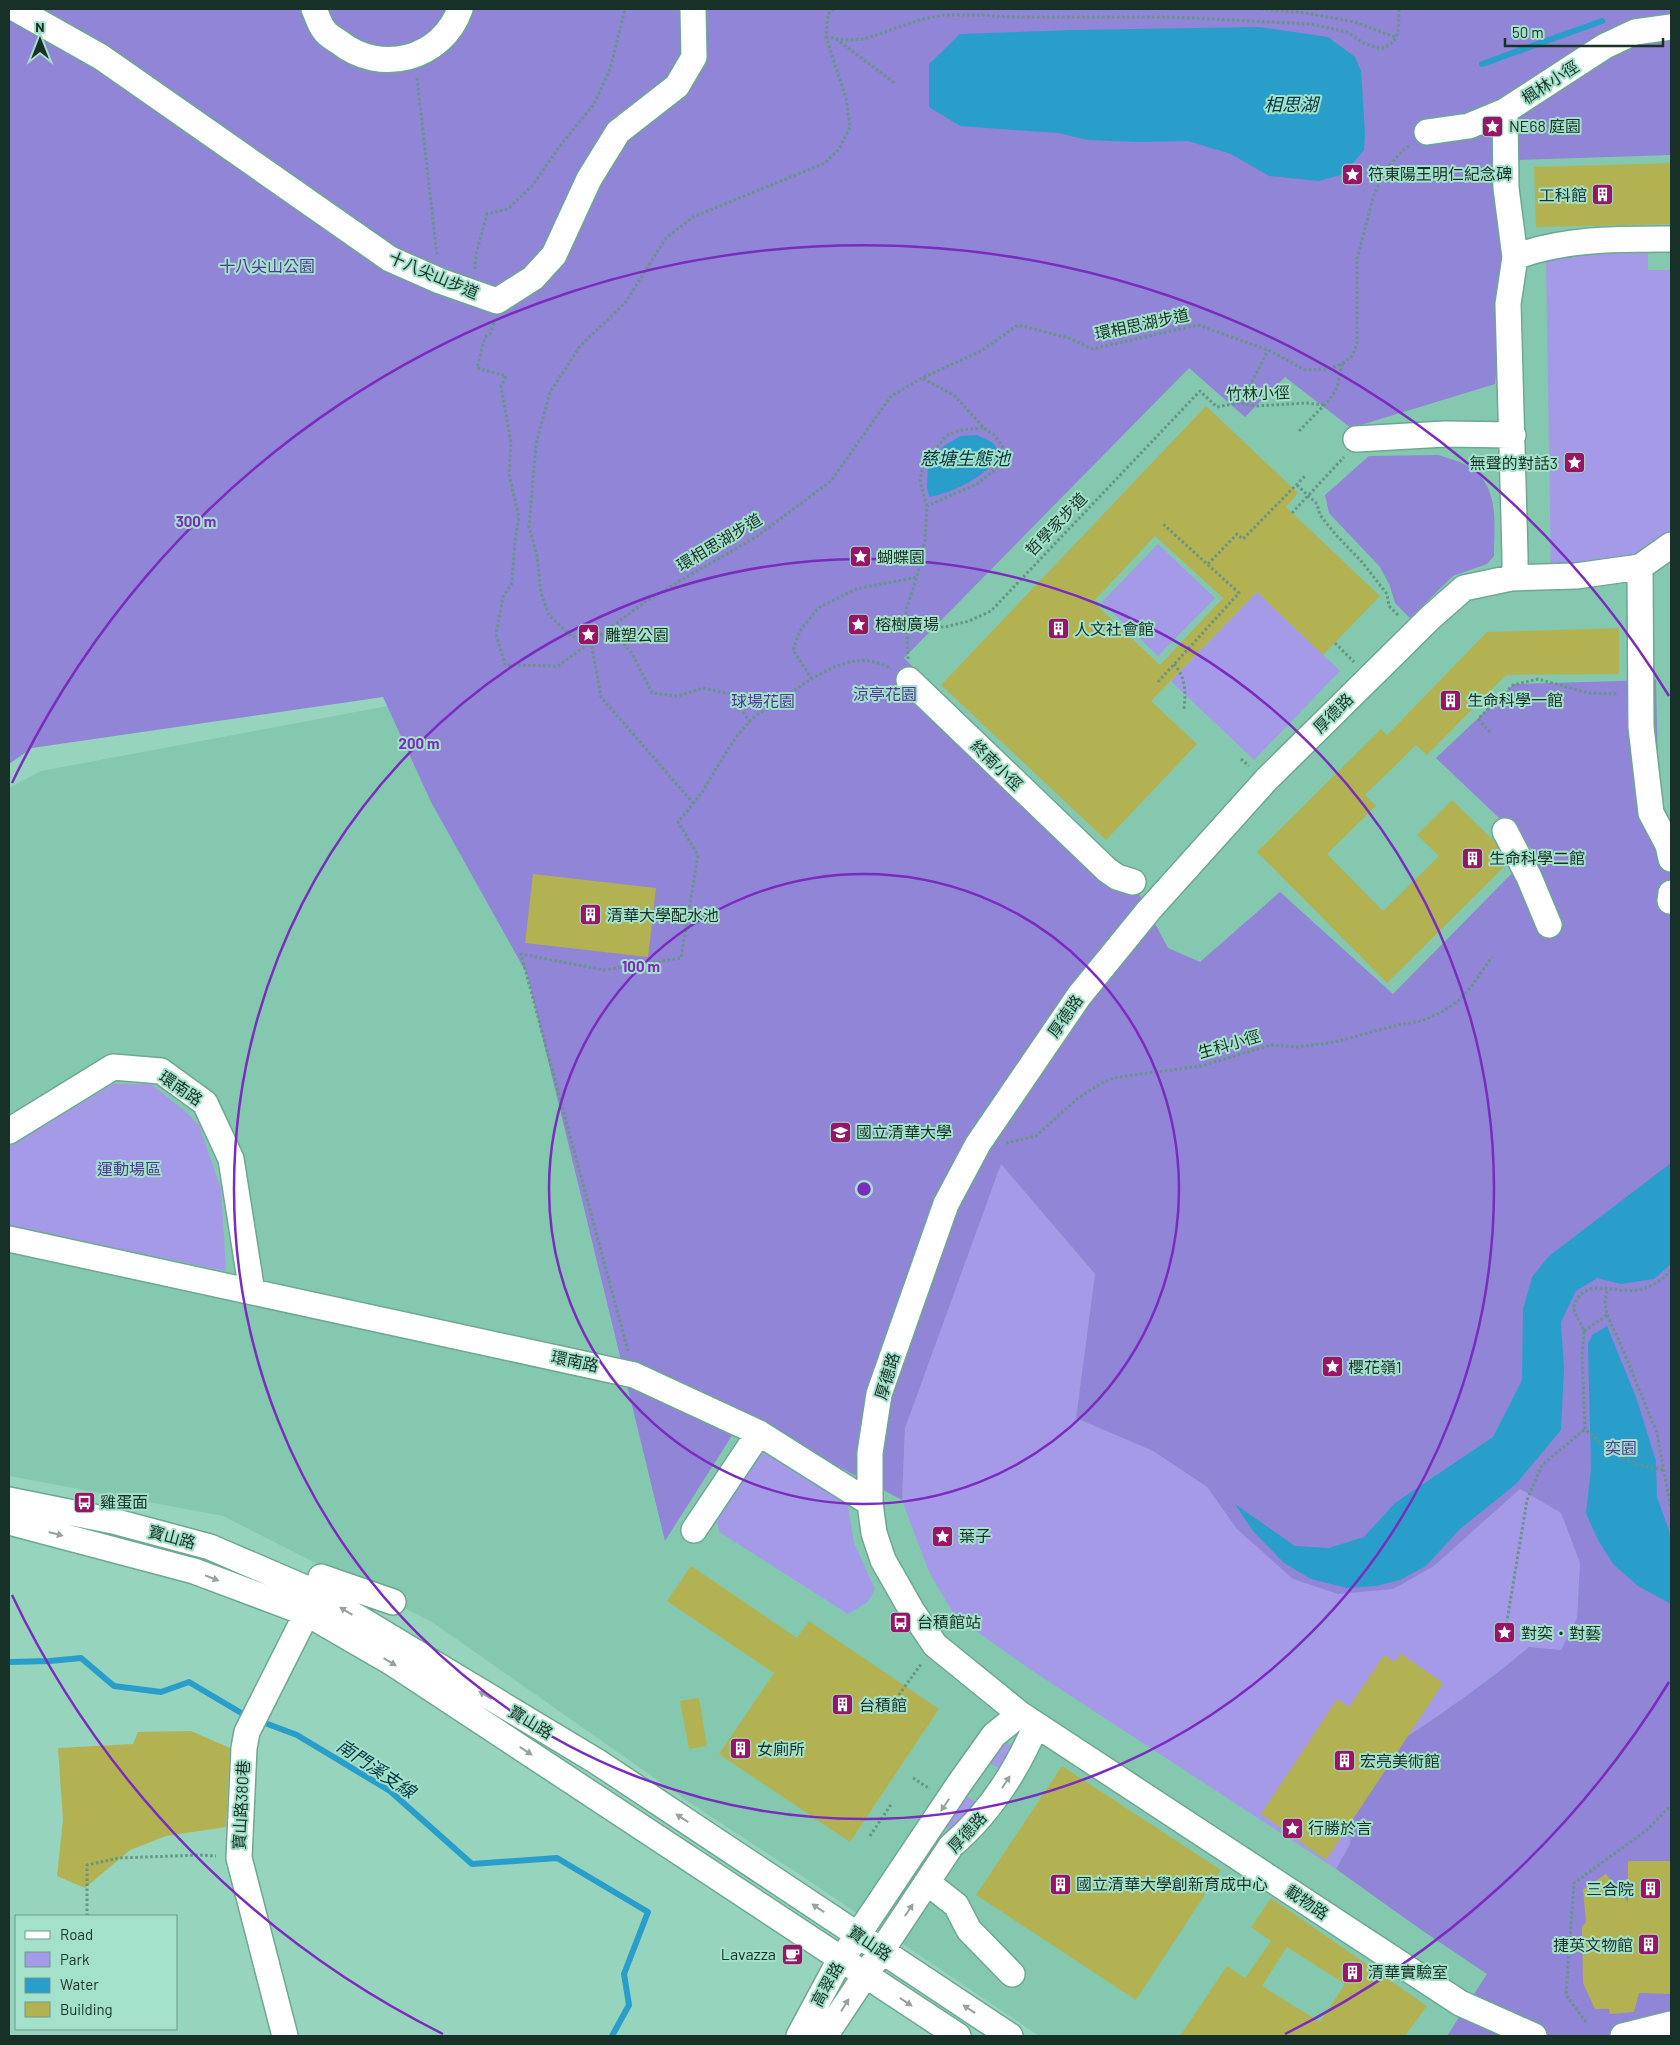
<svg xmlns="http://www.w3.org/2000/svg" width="1680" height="2045" font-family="Barlow,'Noto Sans TC',sans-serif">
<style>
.built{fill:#84c9af}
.green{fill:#a49ae8}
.forest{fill:#9085d6}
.water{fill:#299ecb}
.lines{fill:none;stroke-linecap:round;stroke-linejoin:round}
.stream{stroke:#299ecb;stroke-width:6}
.building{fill:#b2b253;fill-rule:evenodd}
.minor-casing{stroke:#6ca892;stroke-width:28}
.path{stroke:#669584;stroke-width:3;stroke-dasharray:2.5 2.5;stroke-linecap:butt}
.minor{stroke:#fff;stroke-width:25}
.oneway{fill:#97a29e}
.ring{fill:none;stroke:#7b2cbf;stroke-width:2.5}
.labels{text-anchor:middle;stroke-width:4;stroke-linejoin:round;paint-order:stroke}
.street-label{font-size:16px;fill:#183128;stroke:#a4e1ca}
.poi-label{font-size:16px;fill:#183128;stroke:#a4e1ca;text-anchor:start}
.park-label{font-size:16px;fill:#4e3897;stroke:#a4e1ca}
.water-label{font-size:18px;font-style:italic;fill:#023547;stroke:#a4e1ca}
.centre{fill:#7b2cbf;stroke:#a4e1ca;stroke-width:2.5}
.ring-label{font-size:15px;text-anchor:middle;font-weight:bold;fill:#7b2cbf;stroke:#a4e1ca;stroke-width:4;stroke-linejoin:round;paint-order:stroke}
</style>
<rect width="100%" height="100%" fill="#97d4bd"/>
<path class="built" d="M 1671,9 L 1671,2036 L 1039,2036 L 796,1872 L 693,1805 L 432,1622 L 223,1516 L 9,1476 L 9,788 L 41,771 L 483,688 Z"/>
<path class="green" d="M 1648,239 L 1648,270 L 1671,270 L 1671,541 L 1640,567 L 1551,577 L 1546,259 Z
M 1158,544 L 1215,598 L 1158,656 L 1102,602 Z
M 1257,592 L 1340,671 L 1254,760 L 1171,681 Z
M 113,1084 L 151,1084 L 185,1111 L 199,1125 L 221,1189 L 226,1271 L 9,1226 L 9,1147 Z
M 1001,1164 L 1095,1274 L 1076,1418 L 1153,1451 L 1207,1487 L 1237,1529 L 1434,1566 L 1520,1489 L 1561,1513 L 1580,1563 L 1577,1618 L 1561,1651 L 1529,1647 C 1474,1694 1413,1733 1354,1772 L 1350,1844 L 1336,1869 L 1031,1670 L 955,1616 L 929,1572 L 902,1500 L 905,1428 L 921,1380 Z
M 769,1453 L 848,1506 L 854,1543 L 875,1589 L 868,1602 L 848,1614 L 719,1532 L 717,1517 L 756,1455 Z
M 1006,1741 L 1013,1748 L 1000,1769 L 988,1762 L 1001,1743 Z
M 964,1794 L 977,1803 L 945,1836 L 952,1812 Z"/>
<path class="forest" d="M 9,9 L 1671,9 L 1671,155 L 1517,160 L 1495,384 L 1351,428 L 1285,377 L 1245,417 L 1189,368 L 904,658 L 1136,888 L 1168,948 L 1200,962 L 1280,892 L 1393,994 L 1534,851 L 1436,758 L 1514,684 L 1656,680 L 1659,810 L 1671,846 L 1671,2036 L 1447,2036 L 1487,1974 L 1420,1929 L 1336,1869 L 1350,1844 L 1353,1772 C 1413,1733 1474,1694 1529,1647 L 1561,1650 L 1577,1618 L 1580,1563 L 1561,1513 L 1520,1489 L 1434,1566 L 1393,1589 L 1338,1594 L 1293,1579 L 1237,1529 L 1207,1487 L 1153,1451 L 1076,1418 L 1095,1274 L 1001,1164 L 905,1428 L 902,1500 L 805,1449 L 733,1434 L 665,1541 L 527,974 L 431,802 L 383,697 L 32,748 L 9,764 Z
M 1438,455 C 1447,458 1456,460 1464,464 C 1501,482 1494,522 1494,556 L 1487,564 L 1453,576 L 1410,618 L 1395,603 L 1390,586 L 1380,567 L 1329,513 L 1325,495 L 1369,456 Z"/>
<path class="water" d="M 1259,27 L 1328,37 L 1355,57 L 1361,71 L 1365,134 L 1364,150 L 1344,174 L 1319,181 L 1269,176 L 1231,154 L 1188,141 L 1138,142 L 1088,140 L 1058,133 L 960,126 L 929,107 L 929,64 L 960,34 L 1073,30 Z
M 977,435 C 991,442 999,442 998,460 C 978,479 956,492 929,497 L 927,487 L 928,465 L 944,446 L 960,436 Z
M 1671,1163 L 1671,1264 L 1654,1279 L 1621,1284 L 1597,1278 L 1576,1291 L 1561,1322 L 1564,1369 L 1561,1430 L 1516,1484 L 1460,1529 L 1426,1566 L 1400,1580 L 1376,1586 L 1347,1588 L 1311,1579 L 1284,1563 L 1253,1531 L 1235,1504 L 1295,1546 L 1329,1548 L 1364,1537 L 1395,1503 L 1493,1437 L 1522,1380 L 1523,1309 L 1532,1277 L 1549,1256 Z
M 1607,1326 L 1636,1397 L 1656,1461 L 1657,1497 L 1671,1536 L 1671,1604 L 1638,1586 L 1613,1564 L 1598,1540 L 1586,1513 L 1591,1469 L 1588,1344 L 1592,1335 Z"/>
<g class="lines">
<path class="stream" d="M 1482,64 L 1602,21
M 9,1662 L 50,1661 L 81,1658 L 114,1686 L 161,1692 L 189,1682 L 248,1717
M 257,1720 L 297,1735 L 390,1791 L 472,1864 L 557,1858 L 648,1912 L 624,1974 L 629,2005 L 612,2036"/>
</g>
<path class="building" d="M 1671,163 L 1671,224 L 1536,227 L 1534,167 Z
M 1206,406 L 1298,493 L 1286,507 L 1380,596 L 1323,655 L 1257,592 L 1151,701 L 1197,744 L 1106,840 L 941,685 ZM 1155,536 L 1223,598 L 1160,665 L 1093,602 Z
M 1619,628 L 1619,674 L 1506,675 L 1427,755 L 1416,745 L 1365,795 L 1376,806 L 1327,854 L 1383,911 L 1439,856 L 1417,835 L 1452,800 L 1495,842 L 1506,865 L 1387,983 L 1257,852 L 1381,729 L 1387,735 L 1487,632 Z
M 533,874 L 656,888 L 648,957 L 525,943 Z
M 691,1566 L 797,1638 L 809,1621 L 939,1709 L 850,1842 L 719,1754 L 774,1673 L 667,1601 Z
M 1400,1653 L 1443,1683 L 1326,1860 L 1261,1814 L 1337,1699 L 1349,1707 L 1384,1655 L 1395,1662 Z
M 699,1698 L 707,1746 L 689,1749 L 680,1701 Z
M 191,1731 L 230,1748 L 226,1827 L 166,1836 L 130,1850 L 85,1888 L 57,1876 L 63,1820 L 58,1748 L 133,1744 L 138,1732 Z
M 1062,1766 L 1221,1870 L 1136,2000 L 976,1895 Z
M 1628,1861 L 1671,1861 L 1671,1994 L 1639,1993 L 1634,2012 L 1610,2014 L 1609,2009 L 1595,2009 L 1583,1983 L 1582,1927 L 1586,1922 L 1583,1889 L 1606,1874 L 1628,1902 Z
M 1271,1898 L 1427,2006 L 1405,2036 L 1180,2036 L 1227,1966 L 1245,1978 L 1271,1941 L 1251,1927 ZM 1287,1947 L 1345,1984 L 1320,2022 L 1262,1986 Z"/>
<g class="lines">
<defs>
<path id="minor" d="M 16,9 L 101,57 L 390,259 L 440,281 L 497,301 L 533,278 L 554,255 L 589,179 L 618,132 L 677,86 L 694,57 L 693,9
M 314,9 C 317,15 319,24 324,30 C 327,35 334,39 339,42 C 380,75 442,60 460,9
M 1505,111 L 1506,188 L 1515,257 L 1508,304 L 1515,555 L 1515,569 L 1511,578
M 1427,132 L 1469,126 L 1505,111 L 1605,46 L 1635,32 L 1671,27
M 1515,257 C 1565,238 1618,239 1671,239
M 1356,439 L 1445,434 L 1513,435
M 1640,567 L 1641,727 L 1651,813 L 1668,845 L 1671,859
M 909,680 L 1107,870 L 1117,877 L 1133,882
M 1505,831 L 1529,877 L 1549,925
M 1670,901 L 1671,893
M 9,1131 L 113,1067 L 161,1071 L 205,1103 L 231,1159 L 252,1292
M 9,1239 L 634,1375 L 759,1433 L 870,1503
M 9,1500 L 113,1521 L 210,1547 L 317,1593 L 596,1761 L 1010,2036
M 9,1522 L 194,1571 L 306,1613 L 394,1664 L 958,2036
M 694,1530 L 759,1433
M 928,1883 L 956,1905 L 969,1930 L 1012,1974
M 285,2036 L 239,1858 L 244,1748 L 247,1732 L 317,1593 L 321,1577 L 393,1602
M 799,2036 L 835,1969 L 959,1784 L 994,1735 L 1020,1714
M 825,2036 L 951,1846 C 990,1813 1016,1772 1036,1725
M 1534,2036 L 1460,2003 L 1020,1714 L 935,1645 L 912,1611 L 883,1560 L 874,1533 L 870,1503 L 870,1453 L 879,1394 L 946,1204 L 978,1144 L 1079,996 L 1149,910 L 1266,780 L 1431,617 L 1464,588 L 1511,578 L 1576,576 L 1640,567 L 1671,545
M 1623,2036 L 1671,2024"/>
</defs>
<use href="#minor" class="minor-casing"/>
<path class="path" d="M 834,9 L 828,14 L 826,37 L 846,98 L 850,127 L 839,149 L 825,163 L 693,217 L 666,238 L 625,303 L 581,345 L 550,392 L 536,444 L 529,527 L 537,556 L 541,593 L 549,615 L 571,636 L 591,642 L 645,602 L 685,578 L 756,537 L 831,481 L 891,396 L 922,378 L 981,351 L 1018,325 L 1069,338 L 1092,349 L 1198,325 L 1268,350 L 1305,370 L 1328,369 L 1342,364 L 1352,356 L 1357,344 L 1357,259 L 1373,198 L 1384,172 L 1402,151 L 1410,145
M 1261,9 L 1306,13 L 1355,22 L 1397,38
M 826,37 L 846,40 L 864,39 L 919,20 L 944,15 L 981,15 L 1014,17 L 1172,17 L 1311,24 L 1347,32 L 1363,43 L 1381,49 C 1402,41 1398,28 1399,9
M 836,39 L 896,84
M 417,78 L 437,256
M 475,269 L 476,254 L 487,214 L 508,209 L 532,186 L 560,146 L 594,104 L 610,69 L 625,9
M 494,323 L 490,334 L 485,337 L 477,368 L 506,376 L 501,386 L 511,443 L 509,474 L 519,518 L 515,540 L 512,583 L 503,597 L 496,634 L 505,665 L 558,666 L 591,642 L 601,697 L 693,803
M 1238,403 L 1253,380 L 1268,350
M 1299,431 L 1330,399 L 1337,388 L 1342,364
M 1297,485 L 1317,504 L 1320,515 L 1336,535 L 1362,562 L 1387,594 L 1389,606 L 1399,616
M 927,506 L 920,482 L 923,465 L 946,436 L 960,430 L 983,428
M 1292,513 L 1344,457
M 1208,564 L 1237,534 L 1243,539 L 1305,476
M 611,628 L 633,655 L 652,693 L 678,696 L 703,688 L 731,694 L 750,722
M 906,628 L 925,626 L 945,627 L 969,621 L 991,611 L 1200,391 L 1217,407 L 1238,403 L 1257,406 L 1306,403 L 1323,405
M 1335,643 L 1354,662
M 908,659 L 906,610 L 917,577
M 1174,664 C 1186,678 1186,692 1184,709
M 812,679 L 793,650 L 800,631 L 818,608 L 856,589 L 917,577 L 925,540 L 927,506 L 977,484 L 1001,465 L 1006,451 L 994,435 L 984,428 L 954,395 L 922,378
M 1158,682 L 1239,593 L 1163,524
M 1490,732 L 1478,719 L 1513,685 L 1538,679 L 1588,693 L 1618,694
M 1241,759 L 1249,766
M 1006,1143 L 1036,1136 L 1078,1098 L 1105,1081 L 1118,1077 L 1202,1066 L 1271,1045 L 1298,1047 L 1335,1042 L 1398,1025 L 1422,1021 L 1444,1011 L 1458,1001 L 1471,987 L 1492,957
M 1607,1315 L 1620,1343 L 1657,1433 L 1671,1510
M 1584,1331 L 1607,1315 L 1605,1302 L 1607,1290
M 628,1351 L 521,954 L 604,970 L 681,958 L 698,855 L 678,822 C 686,812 695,802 702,792 C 717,769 730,742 749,722 C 757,713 771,707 781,700 C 811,679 853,645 891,669
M 1663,1470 L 1637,1464 L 1611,1452 L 1585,1429 L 1582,1355 L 1584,1331 L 1573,1308 C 1585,1272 1618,1298 1645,1288 C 1655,1285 1664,1278 1671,1271
M 1505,1633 L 1527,1500 L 1542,1465 L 1585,1429
M 887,1711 L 922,1663
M 913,1778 L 930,1789
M 870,1836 L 892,1803
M 87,1916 L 87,1865 L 119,1858 L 200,1855 L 216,1856
M 1586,2022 L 1566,1995 L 1574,1883 L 1647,1830 L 1671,1805"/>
<use href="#minor" class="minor"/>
</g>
<defs><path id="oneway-solid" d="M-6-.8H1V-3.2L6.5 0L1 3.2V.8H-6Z" transform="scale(1.25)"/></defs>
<g class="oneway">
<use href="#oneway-solid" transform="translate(56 1534) rotate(15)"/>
<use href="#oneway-solid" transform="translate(212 1578) rotate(21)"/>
<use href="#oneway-solid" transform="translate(346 1611) rotate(-149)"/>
<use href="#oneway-solid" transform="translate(390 1662) rotate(31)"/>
<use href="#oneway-solid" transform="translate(485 1695) rotate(-149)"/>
<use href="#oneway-solid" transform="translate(526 1751) rotate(33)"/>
<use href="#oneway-solid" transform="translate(1006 1782) rotate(-57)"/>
<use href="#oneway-solid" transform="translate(945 1805) rotate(124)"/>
<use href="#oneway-solid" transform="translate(682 1818) rotate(-147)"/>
<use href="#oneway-solid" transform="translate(818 1908) rotate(-147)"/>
<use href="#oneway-solid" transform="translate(909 1910) rotate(-56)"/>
<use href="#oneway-solid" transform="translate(906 2002) rotate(33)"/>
<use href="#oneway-solid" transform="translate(845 2005) rotate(-58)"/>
<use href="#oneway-solid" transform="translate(969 2009) rotate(-146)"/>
</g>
<g class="ring">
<circle cx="864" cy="1189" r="315"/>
<circle cx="864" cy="1189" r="630"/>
<path d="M1669 1682A944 944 0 0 1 1285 2034M443 2034A944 944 0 0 1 12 1595M12 783A944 944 0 0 1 1669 696"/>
</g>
<defs>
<symbol id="sight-square" viewBox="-11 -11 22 22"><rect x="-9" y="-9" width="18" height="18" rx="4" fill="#991367" stroke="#a4e1ca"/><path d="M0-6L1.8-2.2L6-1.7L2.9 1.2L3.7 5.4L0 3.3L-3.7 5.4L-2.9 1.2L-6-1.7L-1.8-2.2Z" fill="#fff"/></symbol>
<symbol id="building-square" viewBox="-11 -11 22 22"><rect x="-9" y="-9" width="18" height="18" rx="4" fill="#991367" stroke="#a4e1ca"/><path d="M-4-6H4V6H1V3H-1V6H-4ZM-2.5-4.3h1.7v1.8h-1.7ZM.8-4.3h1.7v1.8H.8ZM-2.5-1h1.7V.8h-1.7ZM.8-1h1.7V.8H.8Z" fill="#fff"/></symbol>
<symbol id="university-square" viewBox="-11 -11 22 22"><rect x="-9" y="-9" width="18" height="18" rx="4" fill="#991367" stroke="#a4e1ca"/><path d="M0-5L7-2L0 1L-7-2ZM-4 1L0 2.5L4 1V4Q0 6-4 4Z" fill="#fff"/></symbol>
<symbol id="bus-square" viewBox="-11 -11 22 22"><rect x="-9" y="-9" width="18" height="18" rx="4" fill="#991367" stroke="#a4e1ca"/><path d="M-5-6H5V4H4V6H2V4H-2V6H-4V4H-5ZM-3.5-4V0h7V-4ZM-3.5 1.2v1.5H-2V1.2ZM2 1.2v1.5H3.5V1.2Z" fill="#fff"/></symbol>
<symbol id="cafe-square" viewBox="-11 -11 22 22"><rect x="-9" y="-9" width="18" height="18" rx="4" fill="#991367" stroke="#a4e1ca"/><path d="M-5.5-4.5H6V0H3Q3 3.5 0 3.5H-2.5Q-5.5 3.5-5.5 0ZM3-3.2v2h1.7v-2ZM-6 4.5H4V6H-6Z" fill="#fff"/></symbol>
</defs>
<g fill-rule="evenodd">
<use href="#sight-square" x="1480" y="114" width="25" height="25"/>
<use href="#sight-square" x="1340" y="162" width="25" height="25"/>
<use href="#building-square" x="1590" y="182" width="25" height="25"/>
<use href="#sight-square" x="1562" y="450" width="25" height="25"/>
<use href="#sight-square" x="848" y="544" width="25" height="25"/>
<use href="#sight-square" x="846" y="612" width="25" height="25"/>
<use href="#building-square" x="1046" y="616" width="25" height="25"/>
<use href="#sight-square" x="576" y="622" width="25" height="25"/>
<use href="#building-square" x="1438" y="688" width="25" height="25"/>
<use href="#building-square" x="1460" y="846" width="25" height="25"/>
<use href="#building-square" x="578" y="902" width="25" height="25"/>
<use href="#university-square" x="828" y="1120" width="25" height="25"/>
<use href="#sight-square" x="1320" y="1354" width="25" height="25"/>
<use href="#bus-square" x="72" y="1490" width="25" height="25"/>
<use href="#sight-square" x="930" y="1524" width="25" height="25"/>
<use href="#bus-square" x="888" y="1610" width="25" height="25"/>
<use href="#sight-square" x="1492" y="1620" width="25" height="25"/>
<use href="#building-square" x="830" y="1692" width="25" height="25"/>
<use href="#building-square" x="728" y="1736" width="25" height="25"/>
<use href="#building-square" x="1332" y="1748" width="25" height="25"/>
<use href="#sight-square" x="1280" y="1816" width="25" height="25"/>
<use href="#building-square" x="1048" y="1872" width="25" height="25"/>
<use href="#building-square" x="1638" y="1876" width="25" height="25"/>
<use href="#building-square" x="1636" y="1932" width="25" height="25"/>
<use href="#cafe-square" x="780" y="1942" width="25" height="25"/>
<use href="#building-square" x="1340" y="1960" width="25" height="25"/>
</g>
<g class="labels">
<g class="street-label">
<text transform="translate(1550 82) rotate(-33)" y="6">楓林小徑</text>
<text transform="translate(434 275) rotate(23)" y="6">十八尖山步道</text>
<text transform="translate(1142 324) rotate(-12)" y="6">環相思湖步道</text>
<text transform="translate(1258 393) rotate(-2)" y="6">竹林小徑</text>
<text transform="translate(1056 524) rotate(-46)" y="6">哲學家步道</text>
<text transform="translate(719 542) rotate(-31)" y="6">環相思湖步道</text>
<text transform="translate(1333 713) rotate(-45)" y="6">厚德路</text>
<text transform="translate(997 765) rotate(44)" y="6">終南小徑</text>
<text transform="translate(1065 1016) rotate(-55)" y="6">厚德路</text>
<text transform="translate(1229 1044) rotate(-16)" y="6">生科小徑</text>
<text transform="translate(181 1088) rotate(34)" y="6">環南路</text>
<text transform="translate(575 1361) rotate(12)" y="6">環南路</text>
<text transform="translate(887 1376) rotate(-73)" y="6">厚德路</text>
<text transform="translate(172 1537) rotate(15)" y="6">寶山路</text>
<text transform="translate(531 1722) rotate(31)" y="6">寶山路</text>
<text transform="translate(241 1805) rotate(-87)" y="6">寶山路380巷</text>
<text transform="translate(967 1832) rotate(-47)" y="6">厚德路</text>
<text transform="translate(1307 1902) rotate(34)" y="6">載物路</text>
<text transform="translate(870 1943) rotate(34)" y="6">寶山路</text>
<text transform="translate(827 1984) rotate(-61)" y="6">高翠路</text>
</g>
<g class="poi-label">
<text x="1509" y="132">NE68 庭園</text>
<text x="1368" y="180">符東陽王明仁紀念碑</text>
<text x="1587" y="201" text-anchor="end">工科館</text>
<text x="1558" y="469" text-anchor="end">無聲的對話3</text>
<text x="877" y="563">蝴蝶園</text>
<text x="875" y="630">榕樹廣場</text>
<text x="1074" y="635">人文社會館</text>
<text x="605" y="641">雕塑公園</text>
<text x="1467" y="706">生命科學一館</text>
<text x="1489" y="864">生命科學二館</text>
<text x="607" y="921">清華大學配水池</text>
<text x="856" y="1138">國立清華大學</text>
<text x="1348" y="1373">櫻花嶺1</text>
<text x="100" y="1508">雞蛋面</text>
<text x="959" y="1542">葉子</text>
<text x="917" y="1628">台積館站</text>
<text x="1521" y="1639">對奕‧對藝</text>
<text x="859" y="1711">台積館</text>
<text x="757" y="1755">女廁所</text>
<text x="1360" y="1767">宏亮美術館</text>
<text x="1308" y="1834">行勝於言</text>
<text x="1076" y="1890">國立清華大學創新育成中心</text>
<text x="1634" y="1895" text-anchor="end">三合院</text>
<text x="1633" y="1951" text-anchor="end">捷英文物館</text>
<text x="776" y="1960" text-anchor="end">Lavazza</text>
<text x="1368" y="1978">清華實驗室</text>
</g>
<g class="park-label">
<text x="267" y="272">十八尖山公園</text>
<text x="885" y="700">涼亭花園</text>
<text x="763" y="707">球場花園</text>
<text x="129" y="1175">運動場區</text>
<text x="1621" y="1454">奕園</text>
</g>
<g class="water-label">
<text x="1291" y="111">相思湖</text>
<text x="965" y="465">慈塘生態池</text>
<text transform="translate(376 1769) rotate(34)" y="6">南門溪支線</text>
</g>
</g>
<circle cx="864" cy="1189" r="8" class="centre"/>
<g class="ring-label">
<text x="196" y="527">300 m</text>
<text x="419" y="749">200 m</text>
<text x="641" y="972">100 m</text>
</g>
<rect width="1680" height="2045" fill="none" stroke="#183128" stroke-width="20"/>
<rect x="15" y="1915" width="162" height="115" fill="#a4e1ca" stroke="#6c9b89"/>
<rect x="25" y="1931" width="25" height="8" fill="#ffffff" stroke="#6c9b89"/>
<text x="60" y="1940" font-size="15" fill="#183128">Road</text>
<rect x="25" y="1952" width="25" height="15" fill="#a49ae8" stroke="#6c9b89"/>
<text x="60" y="1965" font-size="15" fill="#183128">Park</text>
<rect x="25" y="1978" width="25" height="15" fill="#299ecb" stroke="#6c9b89"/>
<text x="60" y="1990" font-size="15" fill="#183128">Water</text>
<rect x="25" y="2002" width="25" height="15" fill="#b2b253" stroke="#6c9b89"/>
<text x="60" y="2015" font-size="15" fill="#183128">Building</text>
<g transform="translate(40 40)" stroke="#a4e1ca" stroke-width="4" paint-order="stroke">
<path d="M0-4L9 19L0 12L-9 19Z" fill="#183128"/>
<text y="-8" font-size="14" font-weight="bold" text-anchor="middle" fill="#183128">N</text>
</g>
<path d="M1505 38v8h158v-8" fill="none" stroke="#183128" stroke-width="2.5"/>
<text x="1512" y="38" font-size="15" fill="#183128" stroke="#a4e1ca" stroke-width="4" paint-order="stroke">50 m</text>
</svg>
